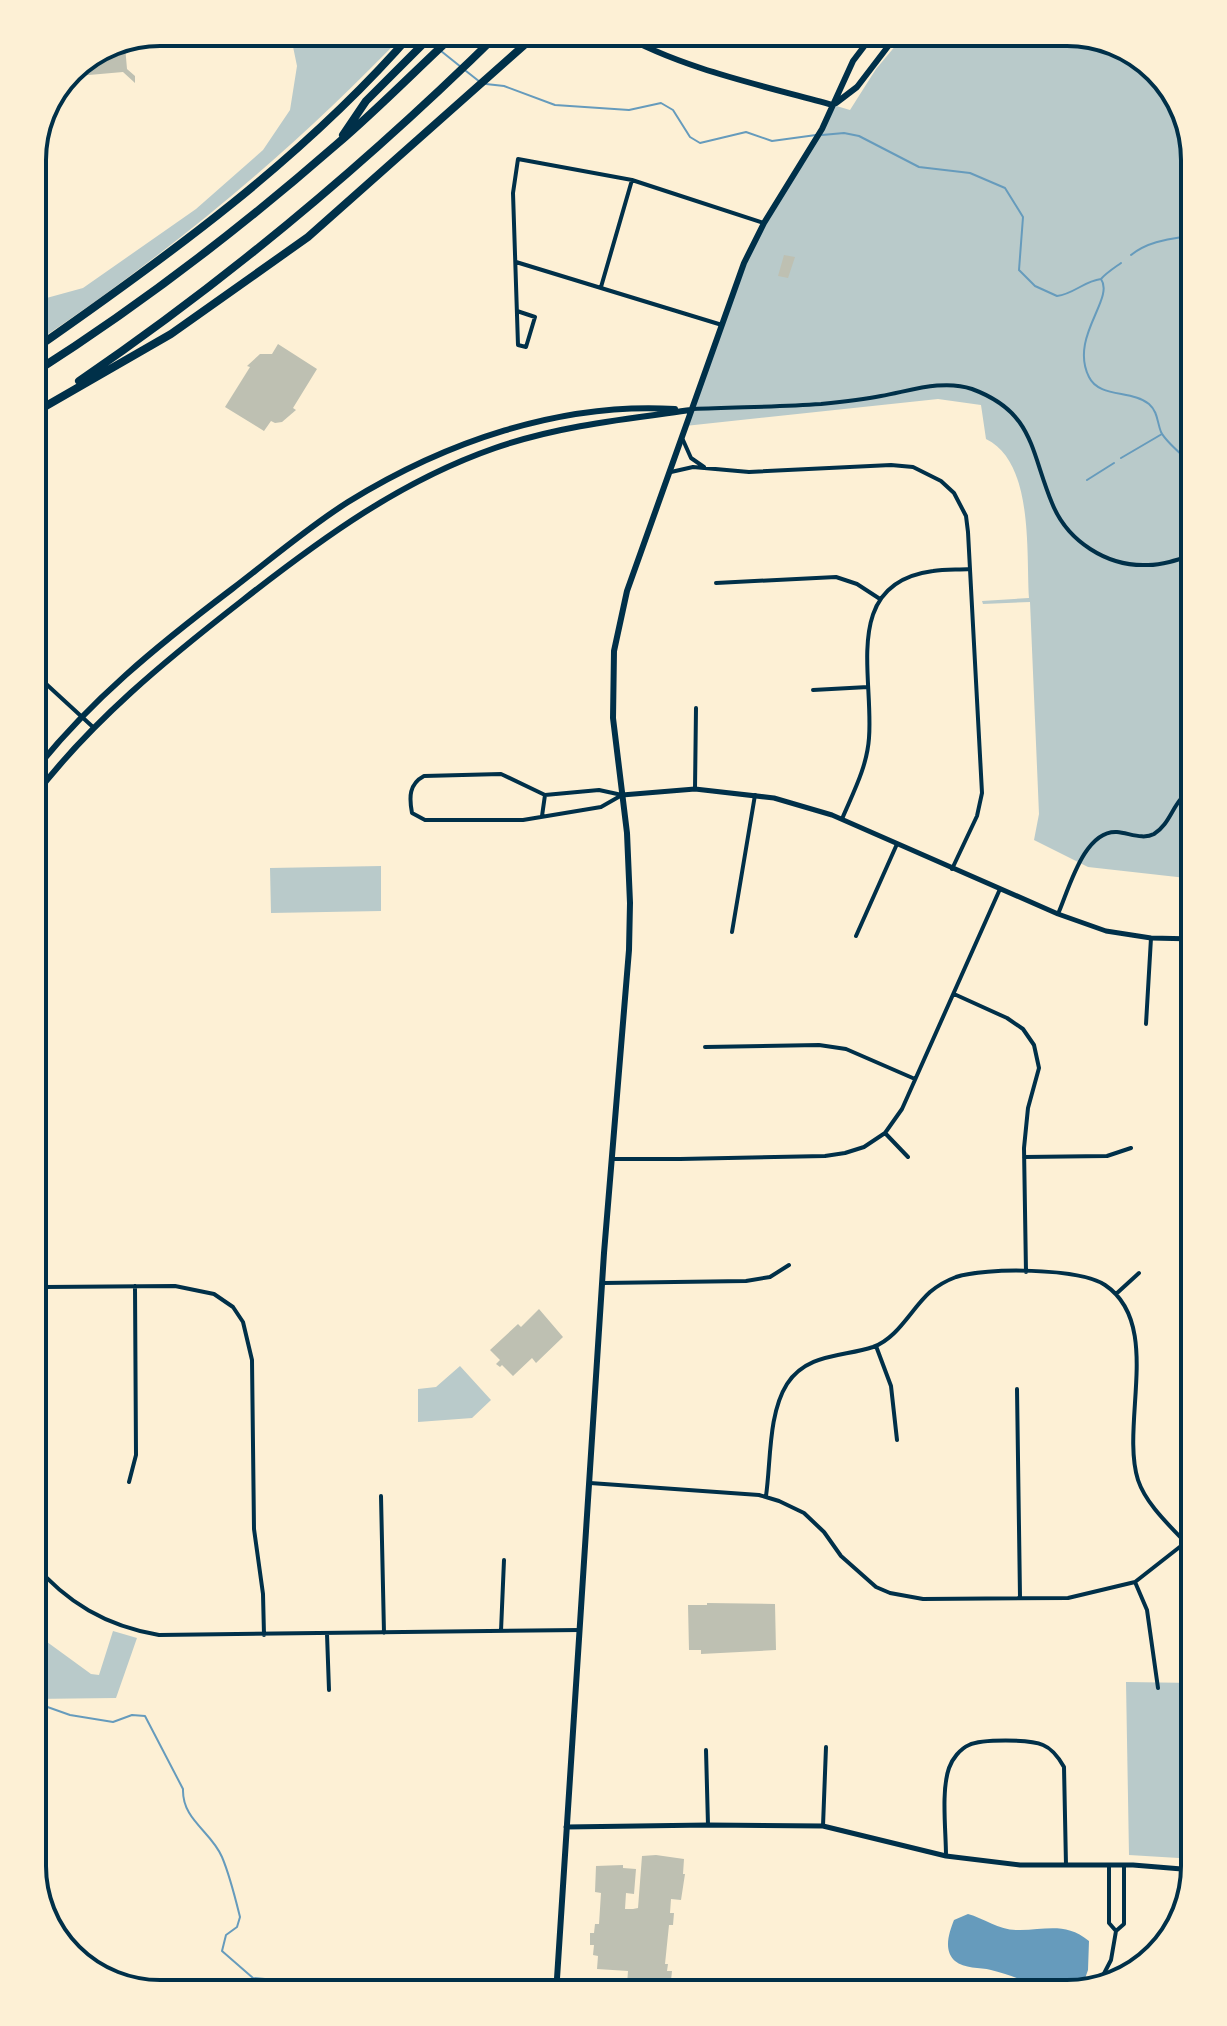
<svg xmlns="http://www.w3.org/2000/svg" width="1227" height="2026" font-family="Ubuntu,sans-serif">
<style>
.green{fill:#b9caca}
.water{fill:#669bbc}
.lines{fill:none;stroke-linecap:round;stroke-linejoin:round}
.stream{stroke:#669bbc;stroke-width:2}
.building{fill:#bec0b2}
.minor{stroke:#003049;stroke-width:4}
.tertiary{stroke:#003049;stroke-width:5}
.secondary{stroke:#003049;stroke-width:6}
.motorway{stroke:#003049;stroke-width:8}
.rim{fill:none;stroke:#003049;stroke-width:4}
</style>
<rect width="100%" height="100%" fill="#fdf0d5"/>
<path class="green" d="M 290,32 L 406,32 C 294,150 167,255 32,345 L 32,302 L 83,288 L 196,209 L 263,150 L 290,110 L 297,66 Z
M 907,32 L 1076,32 L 1138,53 L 1182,103 L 1195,160 L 1195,879 L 1088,867 L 1034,840 L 1039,814 L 1030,602 L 983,604 L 982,601 L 1029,598 C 1026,552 1034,462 986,439 L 981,405 L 938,399 L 685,426 L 744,263 L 833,105 L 850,110 L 876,69 Z
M 381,866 L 381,911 L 271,913 L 270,868 Z
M 460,1366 L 491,1400 L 472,1418 L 418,1422 L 418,1389 L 436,1387 Z
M 32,1631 L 91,1674 L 99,1675 L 113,1631 L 137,1638 L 116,1698 L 32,1699 Z
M 1126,1682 L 1195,1683 L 1195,1859 L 1129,1855 Z"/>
<path class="water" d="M 968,1914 C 983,1918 999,1930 1016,1930 C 1044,1931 1064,1921 1089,1941 L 1088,1970 L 1082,1987 C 1075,1995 1058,1997 1047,1994 C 1041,1992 1033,1985 1026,1982 C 1016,1977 1002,1973 991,1970 C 980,1967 964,1969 955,1961 C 943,1950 949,1933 954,1920 Z"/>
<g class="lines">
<path class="stream" d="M 418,32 L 424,37
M 441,51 L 461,67
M 466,71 L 480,82
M 486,84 L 504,86 L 555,105 L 629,110 L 661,103 L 673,110 L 690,137 L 700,143 L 746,132 L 772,141 L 816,135
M 822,135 L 844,133 L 859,136 L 919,167 L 970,173 L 1005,188 L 1023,217 L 1019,270 L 1035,286 L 1057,296 C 1074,294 1084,281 1101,279 C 1115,299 1069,337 1089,377 C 1099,398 1132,390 1149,404 C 1158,412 1157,422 1161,432 C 1167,444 1186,457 1195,468
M 1131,255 C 1150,240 1172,239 1195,235
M 1101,279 C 1106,273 1114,268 1121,263
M 1121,458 L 1162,434
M 1087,480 L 1114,463
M 32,1705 L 39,1704 L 70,1715 L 113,1722 L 132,1715 L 145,1716 L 183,1789 C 182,1820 211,1831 222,1857 C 230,1876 235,1897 240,1917 L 237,1927 L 226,1935 L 222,1951 L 253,1978 L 265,1979 L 282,1994"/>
</g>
<path class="building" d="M 125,46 L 127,69 L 135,76 L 135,83 L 123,72 L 66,77 L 70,69 Z
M 784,255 L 795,257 L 788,278 L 778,276 Z
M 278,344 L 317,369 L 293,408 L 296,410 L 282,422 L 275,423 L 271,421 L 264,431 L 225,407 L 250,367 L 247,366 L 260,354 L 272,354 Z
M 539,1309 L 563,1337 L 536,1363 L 532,1358 L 513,1376 L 502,1365 L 500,1367 L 496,1364 L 500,1360 L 490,1350 L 518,1324 L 521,1327 Z
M 707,1603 L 775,1604 L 776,1650 L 701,1654 L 701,1650 L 689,1650 L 688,1605 L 707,1605 Z
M 656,1855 L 684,1859 L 683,1874 L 685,1874 L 681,1900 L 671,1899 L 670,1913 L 674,1913 L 673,1925 L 669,1925 L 665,1964 L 668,1964 L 667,1971 L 672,1971 L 670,1990 L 634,1988 L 634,1985 L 627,1985 L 628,1971 L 597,1969 L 598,1956 L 593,1955 L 594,1945 L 590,1945 L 590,1933 L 594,1933 L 595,1924 L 599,1924 L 601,1893 L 595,1892 L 596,1866 L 623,1865 L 623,1868 L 636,1869 L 634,1894 L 626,1893 L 625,1909 L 633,1909 L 638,1908 L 642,1856 Z"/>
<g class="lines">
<path class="minor" d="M 516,262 L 722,325
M 601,287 L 632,180
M 517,311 L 535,317 L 526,347 L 518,345 L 513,193 L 518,159 L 632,180 L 764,223
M 693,409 C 736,407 778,407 821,404 C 841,402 861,400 881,396 C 910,391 943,379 972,389 C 1034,412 1030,450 1052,503 C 1067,541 1107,567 1148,565 C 1164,565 1180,559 1195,554
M 683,440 L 691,458 L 704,467
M 671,472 L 693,467 L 749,472 L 891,465 L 913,467 L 941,481 L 954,493 L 966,516 L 968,532 L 982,793 L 977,816 L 952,869
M 716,583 L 836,577 L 857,584 L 880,599
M 32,671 L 94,728
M 813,690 L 868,687
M 501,774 L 545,795 L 599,790 L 622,795 L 601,807 L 523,820 L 425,820 L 412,813 C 409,797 409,784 424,776 Z
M 695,789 L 696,708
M 542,816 L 545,795
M 842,819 C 853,793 867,767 869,738 C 874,676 841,583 933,571 C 945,569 958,570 970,569
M 1058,914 C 1069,889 1084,830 1117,832 C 1129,833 1143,840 1154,834 C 1173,822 1172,799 1195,788
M 732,932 L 755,795
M 856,936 L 897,844
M 954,994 L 1007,1018 L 1023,1029 L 1034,1045 L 1039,1068 L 1028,1108 L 1024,1148 L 1026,1272
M 1146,1024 L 1151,938
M 705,1047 L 819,1045 L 846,1049 L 915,1079
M 885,1133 L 908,1157
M 1024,1157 L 1107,1156 L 1131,1148
M 614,1159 L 680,1159 L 825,1156 L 845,1153 L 864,1147 L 885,1133 L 902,1109 L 1000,889
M 603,1283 L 746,1281 L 770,1277 L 789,1265
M 32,1291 L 44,1287 L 175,1286 L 214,1294 L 233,1307 L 243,1322 L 252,1360 L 254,1529 L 263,1594 L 264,1635
M 1116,1294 L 1139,1273
M 876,1346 L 891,1386 L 897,1440
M 1017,1389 L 1020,1597
M 129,1482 L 136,1455 L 135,1286
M 590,1483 L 759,1495 L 779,1501 L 804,1513 L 824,1532 L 841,1556 L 876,1587 L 890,1593 L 923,1599 L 1068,1598 L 1135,1582 L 1195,1535
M 381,1496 L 384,1633
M 766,1496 C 771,1462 768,1414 787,1384 C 807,1353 843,1357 873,1347 C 898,1338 911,1309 930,1292 C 936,1287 948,1280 956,1277 C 985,1267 1079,1268 1105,1285 C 1163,1324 1120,1423 1138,1480 C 1146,1504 1169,1525 1186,1543
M 32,1562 C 67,1603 106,1626 159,1635 L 580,1630
M 1135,1582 L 1147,1610 L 1158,1688
M 501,1631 L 504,1560
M 327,1634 L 329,1690
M 706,1750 L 708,1825
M 823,1826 L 826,1747
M 946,1856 C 946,1831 941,1791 949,1768 C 952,1759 960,1749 969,1745 C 981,1739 1030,1739 1043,1745 C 1053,1749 1059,1758 1064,1767 L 1066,1865
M 1109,1865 L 1109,1923 L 1116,1931
M 1097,1987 L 1111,1960 L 1116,1931 L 1124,1924 L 1124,1865
M 846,1994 L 853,1986 L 874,1994"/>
<path class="tertiary" d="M 622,795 L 695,789 L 774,798 L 832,815 L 1058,914 L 1106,931 L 1151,938 L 1195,939
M 566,1827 L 708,1825 L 823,1826 L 946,1856 L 1020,1865 L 1133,1865 L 1194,1870"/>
<path class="secondary" d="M 617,32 C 682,69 761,85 833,105
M 836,103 L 857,87 L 899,32
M 32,774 C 89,701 158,645 232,589 C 270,560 307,528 348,502 C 445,442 560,402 675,409
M 32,799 C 91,721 166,660 243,600 C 321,539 400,481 495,448 C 558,426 625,419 691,410
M 556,1994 L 604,1253 L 629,950 L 630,903 L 627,833 L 613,718 L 614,651 L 627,591 L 744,263 L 764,223 L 822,129 L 853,61 L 875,32"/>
<path class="motorway" d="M 343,135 L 366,101 L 435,32
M 32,351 C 167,257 305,157 413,32
M 32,374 C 139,306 242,227 337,144 C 379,108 417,69 457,32
M 79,381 C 230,278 369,161 500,32
M 32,414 L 171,334 L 308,237 L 539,32"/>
</g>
<path d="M0 0H1227V2026H0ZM160 46H1067A114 114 0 0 1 1181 160V1866A114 114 0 0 1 1067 1980H160A114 114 0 0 1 46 1866V160A114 114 0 0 1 160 46Z" fill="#fdf0d5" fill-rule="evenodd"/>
<path class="rim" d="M160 46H1067A114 114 0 0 1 1181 160V1866A114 114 0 0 1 1067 1980H160A114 114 0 0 1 46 1866V160A114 114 0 0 1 160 46Z"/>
</svg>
